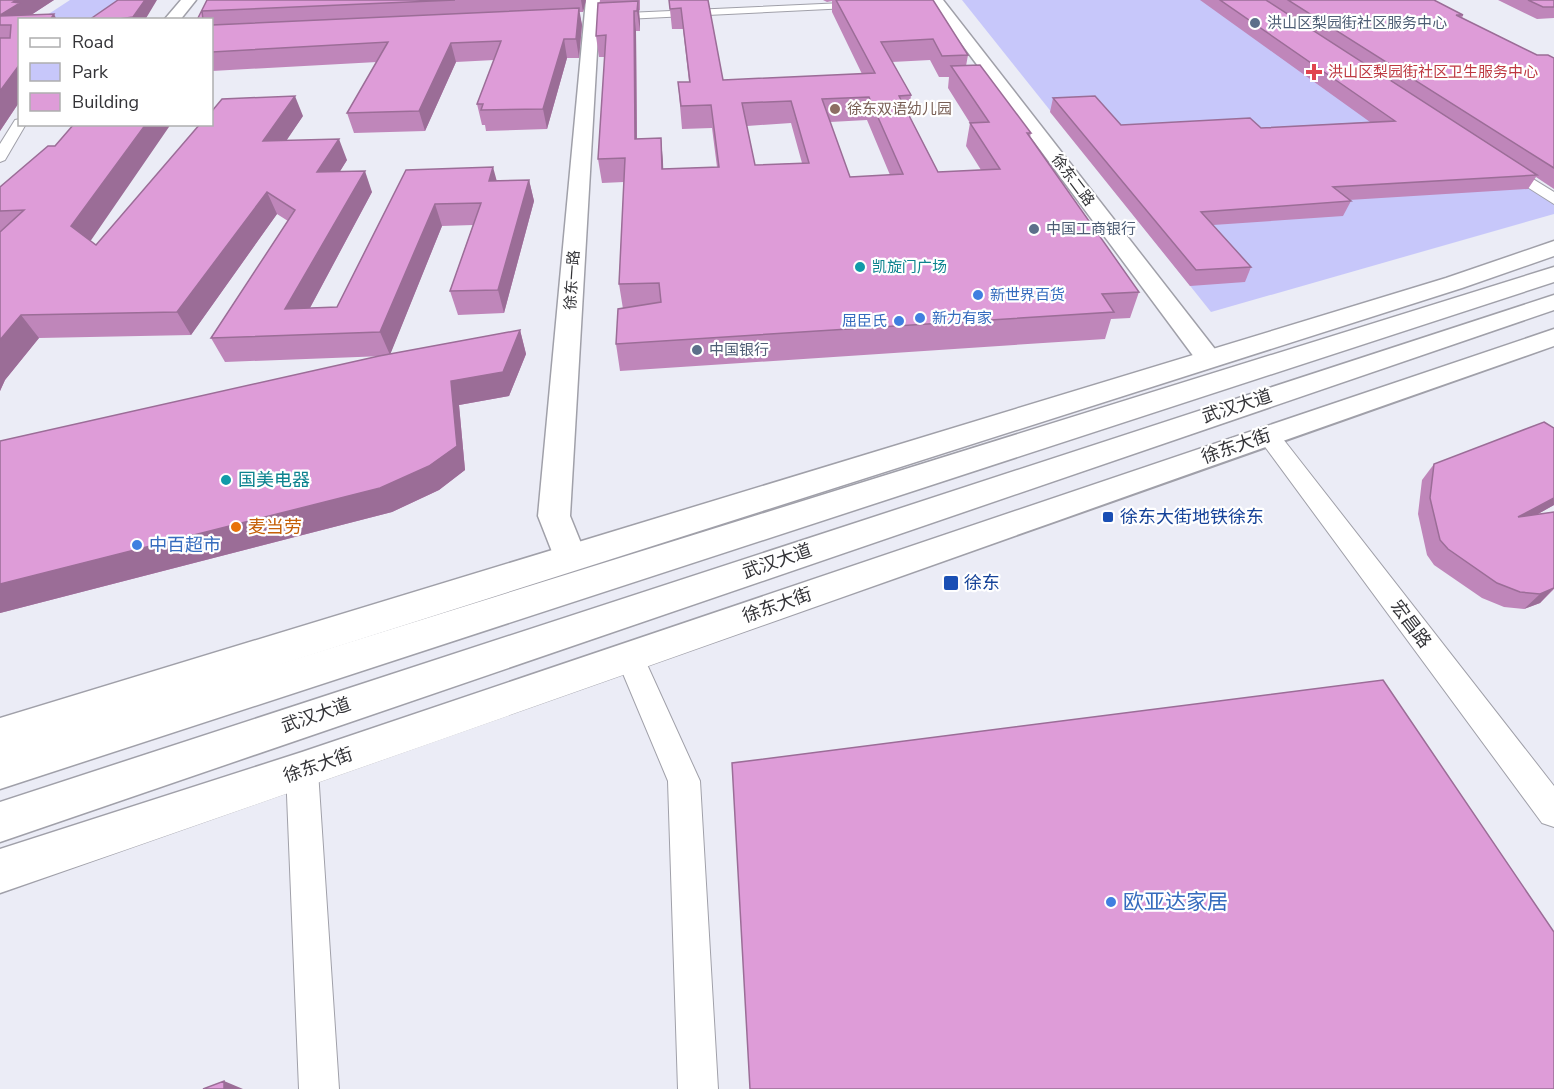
<svg xmlns="http://www.w3.org/2000/svg" width="1554" height="1089" font-family="'Nunito Sans','Noto Sans SC',sans-serif">
<style>
.green{fill:#c7c7fa}
.lines{fill:none;stroke-linecap:round;stroke-linejoin:round}
.street-casing{stroke:#a0a0a9;stroke-width:2}
.secondary-casing{stroke:#a0a0a9;stroke-width:3}
.primary-casing{stroke:#a0a0a9;stroke-width:3}
.highway-casing{stroke:#a0a0a9;stroke-width:3}
.street{fill:#fff;fill-rule:evenodd}
.secondary{fill:#fff;fill-rule:evenodd}
.primary{fill:#fff;fill-rule:evenodd}
.highway{fill:#fff;fill-rule:evenodd}
.wall{fill:#bf86ba;fill-rule:evenodd}
.shaded-wall{fill:#9b6d97}
.building{fill:#de9cd8;stroke:#9b6d97;stroke-width:1.5;fill-rule:evenodd}
.service-dot{fill:#5c6f8a;stroke:#fff;stroke-width:2}
.health-dot{fill:#e0444e;stroke:#fff;stroke-width:2}
.education-dot{fill:#8d6e63;stroke:#fff;stroke-width:2}
.culture-dot{fill:#0f9aa8;stroke:#fff;stroke-width:2}
.shop-dot{fill:#3f7fe0;stroke:#fff;stroke-width:2}
.transit-dot{fill:#1a4fb4;stroke:#fff;stroke-width:2}
.food-dot{fill:#e8710a;stroke:#fff;stroke-width:2}
.labels{text-anchor:middle;stroke-width:4.5;stroke-linejoin:round;paint-order:stroke}
.far-service-label{font-size:15px;fill:#4e5e75;stroke:#fff;text-anchor:start}
.far-health-label{font-size:15px;fill:#be3a42;stroke:#fff;text-anchor:start}
.far-education-label{font-size:15px;fill:#785e54;stroke:#fff;text-anchor:start}
.far-street-label{font-size:15px;fill:#343438;stroke:#fff}
.far-culture-label{font-size:15px;fill:#0d838f;stroke:#fff;text-anchor:start}
.far-shop-label{font-size:15px;fill:#366cbe;stroke:#fff;text-anchor:start}
.street-label{font-size:18px;fill:#343438;stroke:#fff}
.culture-label{font-size:18px;fill:#0d838f;stroke:#fff;text-anchor:start}
.transit-label{font-size:18px;fill:#164399;stroke:#fff;text-anchor:start}
.food-label{font-size:18px;fill:#c56008;stroke:#fff;text-anchor:start}
.shop-label{font-size:18px;fill:#366cbe;stroke:#fff;text-anchor:start}
.near-shop-label{font-size:21px;fill:#366cbe;stroke:#fff;text-anchor:start}
</style>
<rect width="100%" height="100%" fill="#ebecf6"/>
<path class="green" d="M 70,0 L 135,0 L 94,19 L 48,19 L 44,17 Z
M 962,0 L 1249,0 L 1554,203 L 1554,214 L 1211,312 Z"/>
<g class="lines">
<defs>
<path id="street" d="M 865,2 L 869,3 L 869,7 L 605,20 L 599,17 L 605,14 Z
M 20,119 L 20,124 L 26,124 L 5,160 L 0,162 L 0,144 L 15,120 Z
M 1504,161 L 1554,192 L 1554,204 L 1499,169 L 1496,166 L 1499,163 Z
M 1268,428 L 1276,430 L 1554,786 L 1554,827 L 1542,823 L 1260,440 L 1257,435 L 1260,430 Z
M 630,645 L 640,649 L 700,781 L 718,1089 L 678,1089 L 668,781 L 616,657 L 620,649 Z
M 302,757 L 313,761 L 318,771 L 339,1089 L 299,1089 L 286,771 L 291,761 Z"/>
<path id="secondary" d="M 181,0 L 196,0 L 180,20 L 164,20 Z
M 586,0 L 600,0 L 570,516 L 587,558 L 582,567 L 570,571 L 558,567 L 538,516 Z
M 929,0 L 943,0 L 1218,353 L 1222,359 L 1218,365 L 1209,367 L 1200,365 Z"/>
<path id="primary" d="M 1554,241 L 1554,256 L 1462,288 L 0,754 L 0,718 L 1446,278 Z
M 1554,329 L 1554,346 C 1035,526 520,715 0,893 L 0,849 L 302,752 Z"/>
<path id="highway" d="M 1554,267 L 1554,282 L 0,789 L 0,751 Z
M 1554,295 L 1554,310 L 0,842 L 0,802 Z"/>
</defs>
<use href="#street" class="street-casing"/>
<use href="#secondary" class="secondary-casing"/>
<use href="#primary" class="primary-casing"/>
<use href="#highway" class="highway-casing"/>
<use href="#street" class="street"/>
<use href="#secondary" class="secondary"/>
<use href="#primary" class="primary"/>
<use href="#highway" class="highway"/>
</g>
<path class="wall" d="M 0,0 L 54,0 L 31,15 L 20,101 L 0,131 Z
M 207,0 L 586,0 L 583,12 L 579,12 L 582,25 L 579,58 L 567,58 L 547,129 L 486,131 L 485,125 L 482,125 L 477,104 L 494,60 L 456,62 L 425,131 L 354,133 L 347,113 L 377,62 L 212,71 L 212,20 L 197,20 Z
M 600,0 L 640,0 L 640,10 L 639,11 L 640,31 L 636,31 L 637,139 L 661,138 L 663,169 L 717,167 L 712,128 L 682,129 L 678,82 L 689,82 L 683,29 L 672,29 L 669,0 L 697,0 L 723,80 L 862,74 L 832,12 L 832,1 L 827,2 L 823,0 L 933,0 L 968,55 L 966,66 L 1031,133 L 1030,137 L 1139,292 L 1130,318 L 1111,319 L 1105,339 L 620,371 L 616,344 L 623,309 L 619,284 L 624,182 L 602,183 L 598,159 L 605,57 L 599,57 L 596,36 ZM 930,60 L 939,77 L 949,77 L 948,88 L 970,123 L 966,146 L 981,170 L 938,172 L 909,115 L 911,95 L 892,62 ZM 867,120 L 890,175 L 850,177 L 830,122 ZM 791,123 L 802,163 L 755,165 L 747,126 Z
M 1200,0 L 1434,0 L 1463,15 L 1462,18 L 1537,55 L 1554,58 L 1554,189 L 1536,177 L 1528,189 L 1349,200 L 1351,201 L 1343,216 L 1213,225 L 1251,267 L 1245,282 L 1190,286 L 1050,112 L 1053,98 L 1121,125 L 1261,128 L 1370,122 Z
M 1498,0 L 1554,0 L 1554,18 L 1537,19 Z
M 303,116 L 286,140 L 347,160 L 340,171 L 372,192 L 310,308 L 337,307 L 406,170 L 497,181 L 529,180 L 534,201 L 504,313 L 458,315 L 450,291 L 473,225 L 442,226 L 390,354 L 520,330 L 526,354 L 509,396 L 459,405 L 465,470 L 439,490 L 392,512 L 0,613 L 0,441 L 384,356 L 225,362 L 211,338 L 288,221 L 277,214 L 191,335 L 39,338 L 5,380 L 0,391 L 0,187 L 96,245 Z
M 1434,464 L 1554,505 L 1538,514 L 1554,512 L 1554,589 L 1540,603 L 1524,609 L 1504,607 L 1482,598 L 1434,565 L 1427,555 L 1418,514 L 1422,480 Z"/>
<path class="shaded-wall" d="M 17,0 L 54,0 L 28,17 L 11,25 L 0,16 L 13,2 Z
M 145,0 L 157,0 L 145,20 L 112,20 Z
M 581,0 L 586,0 L 583,12 Z
M 638,1 L 640,21 L 640,31 L 637,11 Z
M 579,8 L 582,25 L 579,58 L 576,39 Z
M 634,11 L 636,31 L 637,163 L 635,139 Z
M 54,14 L 57,20 L 50,20 Z
M 564,39 L 567,58 L 547,129 L 543,109 Z
M 451,43 L 456,62 L 425,131 L 419,111 Z
M 20,64 L 20,101 L 0,131 L 0,91 Z
M 295,96 L 303,116 L 272,162 L 263,141 Z
M 146,124 L 171,124 L 85,249 L 71,226 Z
M 661,138 L 663,162 L 664,194 L 662,169 Z
M 339,139 L 347,160 L 326,194 L 317,172 Z
M 493,167 L 499,189 L 489,181 Z
M 365,171 L 372,192 L 297,332 L 285,309 Z
M 529,180 L 534,201 L 504,313 L 498,290 Z
M 267,192 L 277,214 L 191,335 L 177,312 Z
M 435,204 L 442,226 L 390,355 L 380,332 Z
M 21,315 L 39,338 L 5,380 L 0,391 L 0,340 Z
M 520,330 L 526,354 L 509,396 L 459,405 L 465,470 L 439,490 L 392,512 L 0,613 L 0,584 L 451,381 Z
M 1554,498 L 1554,505 L 1504,533 L 1518,517 Z
M 1554,588 L 1540,603 L 1524,609 L 1540,594 Z
M 224,1081 L 243,1089 L 224,1089 Z"/>
<path class="building" d="M 0,0 L 17,0 L 13,2 L 20,3 L 0,15 Z
M 118,0 L 145,0 L 133,17 L 112,20 L 89,20 Z
M 207,0 L 455,0 L 202,11 L 203,20 L 197,20 Z
M 669,0 L 708,0 L 723,80 L 875,73 L 836,0 L 933,0 L 968,55 L 942,56 L 933,39 L 881,42 L 911,95 L 899,96 L 938,172 L 1000,169 L 970,123 L 989,122 L 951,66 L 980,65 L 1031,133 L 1027,133 L 1139,292 L 1102,294 L 1114,312 L 616,344 L 618,309 L 661,302 L 659,283 L 619,284 L 625,158 L 598,159 L 606,35 L 596,36 L 598,3 L 638,1 L 637,11 L 634,11 L 635,139 L 661,138 L 662,169 L 719,167 L 711,105 L 681,106 L 678,82 L 690,82 L 681,8 L 670,9 ZM 869,97 L 903,174 L 850,177 L 822,99 ZM 791,101 L 809,163 L 755,165 L 742,103 Z
M 1220,0 L 1266,0 L 1537,175 L 1333,187 L 1351,201 L 1201,212 L 1251,267 L 1196,270 L 1053,98 L 1095,96 L 1121,125 L 1250,118 L 1261,128 L 1395,121 Z
M 1288,0 L 1434,0 L 1463,15 L 1456,15 L 1537,55 L 1548,55 L 1554,58 L 1554,168 Z
M 1528,0 L 1554,0 L 1554,7 L 1543,7 Z
M 579,8 L 576,39 L 564,39 L 543,109 L 481,110 L 483,104 L 477,104 L 501,41 L 451,43 L 419,111 L 347,113 L 388,42 L 212,52 L 212,25 Z
M 54,14 L 50,20 L 20,20 L 20,64 L 0,91 L 0,38 L 10,38 L 11,25 L 0,25 L 0,16 Z
M 295,96 L 263,141 L 339,139 L 317,172 L 365,171 L 285,309 L 337,307 L 406,170 L 493,167 L 489,181 L 529,180 L 498,290 L 450,291 L 481,203 L 435,204 L 380,332 L 211,338 L 295,210 L 267,192 L 177,312 L 21,315 L 0,340 L 0,232 L 24,210 L 0,211 L 0,187 L 48,146 L 55,146 L 74,124 L 146,124 L 71,226 L 96,245 L 200,124 L 212,124 L 212,111 L 222,99 Z
M 520,330 L 503,372 L 451,381 L 457,446 L 429,466 L 380,488 L 0,584 L 0,441 L 379,356 Z
M 1544,422 L 1554,428 L 1554,498 L 1518,517 L 1554,512 L 1554,588 L 1540,594 L 1520,592 L 1497,583 L 1448,549 L 1440,540 L 1430,498 L 1434,464 Z
M 1383,680 L 1554,932 L 1554,1089 L 750,1089 L 732,763 Z
M 224,1081 L 224,1089 L 203,1089 Z"/>
<g class="service-dot">
<circle cx="1255" cy="23" r="6"/>
<circle cx="1034" cy="229" r="6"/>
<circle cx="697" cy="350" r="6"/>
</g>
<path class="health-dot" d="M1311 63h6v6h6v6h-6v6h-6v-6h-6v-6h6z"/>
<circle class="education-dot" cx="835" cy="109" r="6"/>
<g class="culture-dot">
<circle cx="860" cy="267" r="6"/>
<circle cx="226" cy="480" r="6"/>
</g>
<g class="shop-dot">
<circle cx="978" cy="295" r="6"/>
<circle cx="920" cy="318" r="6"/>
<circle cx="899" cy="321" r="6"/>
<circle cx="137" cy="545" r="6"/>
<circle cx="1111" cy="902" r="6"/>
</g>
<g class="transit-dot">
<rect x="1102" y="511" width="12" height="12" rx="3"/>
<rect x="943" y="575" width="16" height="16" rx="3"/>
</g>
<circle class="food-dot" cx="236" cy="527" r="6"/>
<g class="labels">
<g class="far-service-label">
<text x="1267" y="28">洪山区梨园街社区服务中心</text>
<text x="1046" y="234">中国工商银行</text>
<text x="709" y="355">中国银行</text>
</g>
<g class="far-health-label">
<text x="1328" y="77">洪山区梨园街社区卫生服务中心</text>
</g>
<g class="far-education-label">
<text x="847" y="114">徐东双语幼儿园</text>
</g>
<g class="far-street-label">
<text transform="translate(1073 180) rotate(53)" y="5">徐东二路</text>
<text transform="translate(572 280) rotate(-86)" y="5">徐东一路</text>
</g>
<g class="far-culture-label">
<text x="872" y="272">凯旋门广场</text>
</g>
<g class="far-shop-label">
<text x="990" y="300">新世界百货</text>
<text x="932" y="323">新力有家</text>
<text x="887" y="326" text-anchor="end">屈臣氏</text>
</g>
<g class="street-label">
<text transform="translate(1237 406) rotate(-18)" y="6">武汉大道</text>
<text transform="translate(1236 446) rotate(-19)" y="6">徐东大街</text>
<text transform="translate(777 561) rotate(-19)" y="6">武汉大道</text>
<text transform="translate(777 605) rotate(-19)" y="6">徐东大街</text>
<text transform="translate(1411 624) rotate(53)" y="6">宏昌路</text>
<text transform="translate(316 715) rotate(-19)" y="6">武汉大道</text>
<text transform="translate(318 765) rotate(-19)" y="6">徐东大街</text>
</g>
<g class="culture-label">
<text x="238" y="486">国美电器</text>
</g>
<g class="transit-label">
<text x="1120" y="523">徐东大街地铁徐东</text>
<text x="964" y="589">徐东</text>
</g>
<g class="food-label">
<text x="248" y="533">麦当劳</text>
</g>
<g class="shop-label">
<text x="149" y="551">中百超市</text>
</g>
<g class="near-shop-label">
<text x="1123" y="909">欧亚达家居</text>
</g>
</g>
<rect x="18" y="18" width="195" height="108" fill="#ffffff" stroke="#aeaeaf" stroke-width="1.5"/>
<rect x="30" y="38" width="30" height="9" fill="#ffffff" stroke="#aeaeaf" stroke-width="1.5"/>
<text x="72" y="48" font-size="18" fill="#343438">Road</text>
<rect x="30" y="63" width="30" height="18" fill="#c7c7fa" stroke="#aeaeaf" stroke-width="1.5"/>
<text x="72" y="78" font-size="18" fill="#343438">Park</text>
<rect x="30" y="93" width="30" height="18" fill="#de9cd8" stroke="#aeaeaf" stroke-width="1.5"/>
<text x="72" y="108" font-size="18" fill="#343438">Building</text>
</svg>
